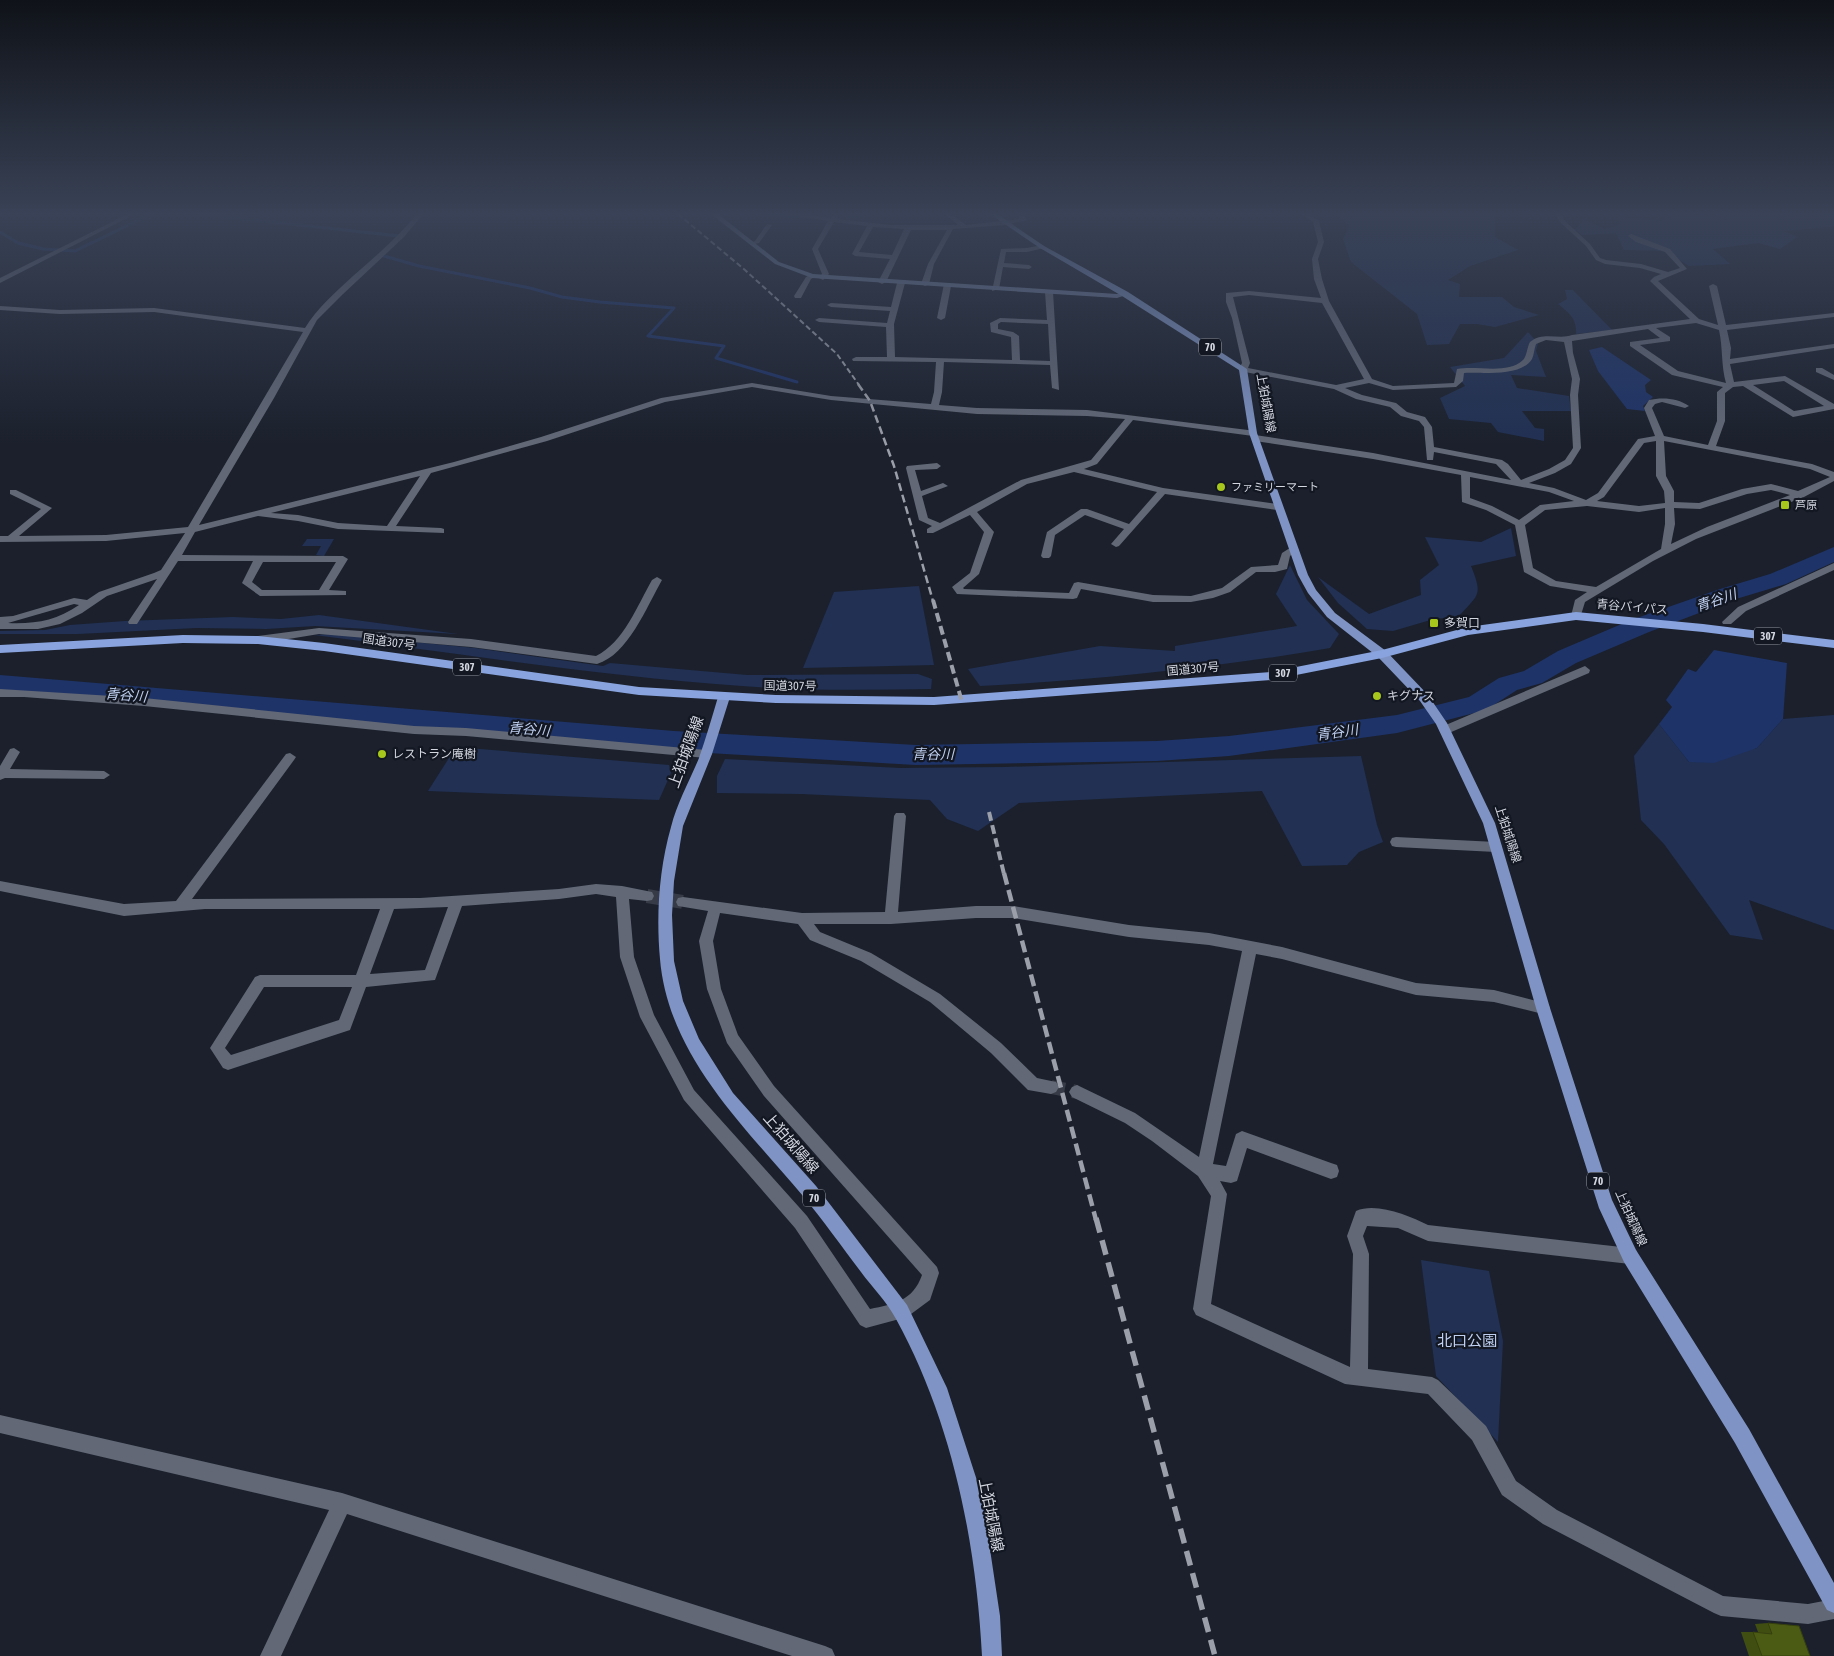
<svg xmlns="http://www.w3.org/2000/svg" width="1834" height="1656" font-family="'Asap Condensed','Noto Sans JP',sans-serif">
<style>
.green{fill:#213053}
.water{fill:#1e3367}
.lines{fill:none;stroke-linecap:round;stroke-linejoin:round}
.stream{stroke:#1e3367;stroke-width:3}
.river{fill:#1e3367;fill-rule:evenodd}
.minor-tunnel{stroke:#373b47;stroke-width:14;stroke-dasharray:14 8;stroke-linecap:butt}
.minor{fill:#626876;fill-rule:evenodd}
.secondary{fill:#707e9d;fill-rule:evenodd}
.primary{fill:#7f94c4;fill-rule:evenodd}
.trunk{fill:#88a3de;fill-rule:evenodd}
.rail-far4{stroke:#9b9fa9;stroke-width:2;stroke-dasharray:5.5 3;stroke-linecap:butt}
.rail-far3{stroke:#9b9fa9;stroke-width:2.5;stroke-dasharray:8 4;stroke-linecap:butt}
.rail-far2{stroke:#9b9fa9;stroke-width:4;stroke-dasharray:9 4.5;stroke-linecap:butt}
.rail-far1{stroke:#9b9fa9;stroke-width:4.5;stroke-dasharray:12 5.5;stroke-linecap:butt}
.rail{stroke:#9b9fa9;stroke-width:5.5;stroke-dasharray:15 8;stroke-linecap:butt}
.wall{fill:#414e11}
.building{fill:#4c5b14;stroke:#35400e}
.poi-dot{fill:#a8c71c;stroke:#121722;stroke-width:2}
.labels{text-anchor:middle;stroke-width:4.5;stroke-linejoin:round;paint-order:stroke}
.shield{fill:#121722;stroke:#999da6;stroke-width:1}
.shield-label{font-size:11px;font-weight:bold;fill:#d3d6df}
.far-poi-label{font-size:11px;fill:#d3d6df;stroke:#121722;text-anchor:start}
.street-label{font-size:12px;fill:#d3d6df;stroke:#121722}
.poi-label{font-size:12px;fill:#d3d6df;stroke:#121722;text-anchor:start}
.water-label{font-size:14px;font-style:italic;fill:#bfcff0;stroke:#121722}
.near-street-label{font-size:15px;fill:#d3d6df;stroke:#121722}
.near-park-label{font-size:15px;fill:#bfcff1;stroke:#121722}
</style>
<rect width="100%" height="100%" fill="#1b202c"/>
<path class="green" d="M 1336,214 L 1494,214 L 1495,237 L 1518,250 L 1470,266 L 1448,280 L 1460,284 L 1459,297 L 1502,297 L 1514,307 L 1539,315 L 1495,327 L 1477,324 L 1460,324 L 1449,344 L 1427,345 L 1417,314 L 1351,262 L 1343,239 L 1350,226 Z
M 1679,214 L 1723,218 L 1722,214 L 1834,214 L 1834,226 L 1784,231 L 1797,237 L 1780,249 L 1758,243 L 1713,249 L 1730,264 L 1689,266 L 1665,251 L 1624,250 L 1616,233 L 1582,235 L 1576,229 L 1584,220 L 1604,229 L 1621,225 L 1617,217 L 1660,221 Z
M 1565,290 L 1573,290 L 1612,330 L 1576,334 C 1577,318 1569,313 1558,304 L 1567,299 Z
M 1528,332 L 1538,343 L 1536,351 L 1546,377 L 1511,375 L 1517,388 L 1569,396 L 1571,411 L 1522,411 L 1535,428 L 1544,429 L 1544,441 L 1498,432 L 1491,423 L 1449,419 L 1440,398 L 1465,386 L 1450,367 L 1504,358 Z
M 1511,528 L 1516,556 L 1471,566 C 1483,596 1479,594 1458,617 L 1434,619 L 1393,631 L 1367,629 L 1338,603 L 1318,577 L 1369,614 L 1421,595 L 1420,580 L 1439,565 L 1425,537 L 1481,542 Z
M 307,539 L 334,539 L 324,556 L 316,555 L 321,546 L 302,546 Z
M 1290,565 L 1307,600 L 1339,634 L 1330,648 C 1214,668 1097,680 980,686 L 968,669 L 1100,646 L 1175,651 L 1175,646 L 1297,626 L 1276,594 Z
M 919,586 L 934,665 L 803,668 L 834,592 Z
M 319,615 L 458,634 L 315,626 L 266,629 L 196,628 L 78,634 L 0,634 L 0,631 L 45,630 L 70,625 L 125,621 L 233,617 L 281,619 Z
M 331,634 L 475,648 L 603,666 L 610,663 L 747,675 L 918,674 L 932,679 L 931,689 C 869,690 805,691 742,686 C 599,676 456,653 314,635 Z
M 1834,715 L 1834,930 L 1749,900 L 1763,940 L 1730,935 L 1664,844 L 1641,820 L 1634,756 L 1659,724 L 1689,762 L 1757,748 L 1783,719 Z
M 456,747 L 669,765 L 671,773 L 659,800 L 428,791 Z
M 1361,756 L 1377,825 L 1383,842 L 1359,852 L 1347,865 L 1302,866 L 1262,791 L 1019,803 L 978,831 L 947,819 L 930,800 L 802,794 L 717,793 L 717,776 L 725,759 L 900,768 L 1005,767 Z
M 1421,1260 L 1489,1271 L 1503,1341 L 1498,1442 L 1436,1376 Z"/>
<path class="water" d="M 1602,347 L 1651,380 L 1645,385 L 1646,392 L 1653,397 L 1643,406 L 1645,411 L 1627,409 L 1598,371 L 1589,350 Z
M 1714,650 L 1787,663 L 1783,719 L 1757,748 L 1714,763 L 1689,762 L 1659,724 L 1672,707 L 1666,700 L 1688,669 L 1696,672 Z"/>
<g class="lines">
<path class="stream" d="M 200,214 L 399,236
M 768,214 L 809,217
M 848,217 L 864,214
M 0,232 L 18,243 L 43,249 L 75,251 L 151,214
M 384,256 L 419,266 L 530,288 L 562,297 L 600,302 L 674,308 L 648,336 L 724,346 L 716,358 L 797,382"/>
<path class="river" d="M 1834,547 L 1834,562 L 1786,584 L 1736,599 L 1649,632 L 1576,663 L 1542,683 L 1517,690 L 1486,710 L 1397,733 L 1229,756 L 1157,761 L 916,765 L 674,751 L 0,693 L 0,675 L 674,731 L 916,745 L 1157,741 L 1229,736 L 1397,715 L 1469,697 L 1499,678 L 1524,671 L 1558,651 L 1631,620 L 1720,589 L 1770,574 Z"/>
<path class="minor-tunnel" d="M 647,896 L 683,902
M 1051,1087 L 1077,1092"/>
<path class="minor" d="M 128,214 L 135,214 L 0,283 L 0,278 Z
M 417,214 L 423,214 L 404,237 L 342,295 L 317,320 L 274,398 L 199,525 L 454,462 L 541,437 L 661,398 L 752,383 L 831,396 L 931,404 L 934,392 L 936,362 L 853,361 L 852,359 L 856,357 L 887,357 L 886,327 L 819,322 L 815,320 L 819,318 L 887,323 L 890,311 L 831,307 L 827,305 L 831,303 L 891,307 L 897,283 L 901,281 L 905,283 L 894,324 L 895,357 L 1012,360 L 1011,337 L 991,332 L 990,323 L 1000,318 L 1047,320 L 1045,292 L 1049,290 L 1053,292 L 1059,390 L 1052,388 L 1050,365 L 944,362 L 942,392 L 939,405 L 977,408 L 1087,410 L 1256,431 L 1257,433 L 1253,436 L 1133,420 L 1097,464 L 1084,469 L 1163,488 L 1277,504 L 1282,507 L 1277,510 L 1165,494 L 1119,546 L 1116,547 L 1111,544 L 1124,529 L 1085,515 L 1055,535 L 1051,556 L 1049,558 L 1043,558 L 1041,556 L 1047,532 L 1081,509 L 1087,509 L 1129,524 L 1157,492 L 1074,472 L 1027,484 L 977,512 L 994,532 L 979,574 L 963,588 L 964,589 L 1069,593 L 1074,583 L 1078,582 L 1153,595 L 1191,596 L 1222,588 L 1251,567 L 1278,565 L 1282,553 L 1293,546 L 1298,549 L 1290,556 L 1287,569 L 1275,572 L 1256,572 L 1230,592 L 1213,598 L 1191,602 L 1153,602 L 1081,589 L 1077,598 L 1073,599 L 957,594 L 952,587 L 970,573 L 984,532 L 970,515 L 933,533 L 927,533 L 927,529 L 932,526 L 919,520 L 906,468 L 907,466 L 937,463 L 941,466 L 937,469 L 915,470 L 921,491 L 943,483 L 948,486 L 922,496 L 928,518 L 940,523 L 1021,480 L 1091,460 L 1125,419 L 1087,416 L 977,414 L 831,400 L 752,387 L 665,402 L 547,441 L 431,473 L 396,526 L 441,528 L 444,529 L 444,533 L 338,529 L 298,521 L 258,516 L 195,532 L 182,555 L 343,556 L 348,559 L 329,590 L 346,591 L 346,595 L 260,596 L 242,583 L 253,561 L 178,561 L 137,624 L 129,624 L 128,622 L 157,579 L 107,596 L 82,613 L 60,624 L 38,629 L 0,629 L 0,617 L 13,616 L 74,598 L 87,600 L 99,592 L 154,573 L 161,570 L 185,533 L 106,541 L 0,542 L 0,536 L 8,536 L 41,509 L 10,494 L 10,490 L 16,490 L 52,508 L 19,536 L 106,535 L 188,527 L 303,332 L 154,312 L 60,314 L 0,310 L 0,306 L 60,310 L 154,308 L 305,328 C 317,308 336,292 353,276 C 376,256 398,237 417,214 ZM 1001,322 L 1048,324 L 1050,361 L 1020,360 L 1019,336 L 1013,332 L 998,329 L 998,324 ZM 420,476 L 387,526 L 338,523 L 298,515 L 271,513 ZM 263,562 L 336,562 L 319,590 L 262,590 L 252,582 ZM 74,604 L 79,605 C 56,621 35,624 8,623 Z
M 786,214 L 804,214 L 831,218 L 833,214 L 839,214 L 837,219 L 891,225 L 958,225 L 945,214 L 951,214 L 966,225 L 1020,219 L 1018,214 L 1024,214 L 1027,220 L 1005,225 L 953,229 L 934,264 L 929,284 L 925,286 L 921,284 L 928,264 L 947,230 L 911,230 L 886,282 L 882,284 L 878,282 L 890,259 L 855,256 L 852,254 L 867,226 L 834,222 L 818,249 L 829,274 L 823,280 L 819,278 L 822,274 L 812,249 L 828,221 ZM 873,227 L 904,229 L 892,255 L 859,252 Z
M 1301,214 L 1308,214 L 1319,221 L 1324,242 L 1318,259 L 1322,279 L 1329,301 L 1372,379 L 1393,386 L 1454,383 L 1457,369 C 1477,365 1507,375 1523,360 C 1527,356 1527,347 1530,342 C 1543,331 1559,340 1572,335 L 1690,319 L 1650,281 L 1654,277 L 1661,274 L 1640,268 L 1605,264 L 1596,260 L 1586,246 L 1561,223 L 1555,214 L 1561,214 L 1565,221 L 1590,244 L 1600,258 L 1606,260 L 1641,264 L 1668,272 L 1680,268 L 1665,252 L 1636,242 L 1628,236 L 1631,234 L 1670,249 L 1687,269 L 1658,281 L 1699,319 L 1718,325 L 1709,286 L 1713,284 L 1717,286 L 1726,325 L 1834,313 L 1834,317 L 1727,330 L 1731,348 L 1730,359 L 1834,344 L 1834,348 L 1730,364 L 1734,382 L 1785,376 L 1834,404 L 1834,409 L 1793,417 L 1743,386 L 1733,387 L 1725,393 L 1725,421 L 1716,446 L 1812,464 L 1834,472 L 1834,481 L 1804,497 L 1696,539 L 1653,561 L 1585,602 L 1580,618 L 1572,618 L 1571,616 L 1575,600 L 1587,592 L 1550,586 L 1524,572 L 1515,525 L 1486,510 L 1462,502 L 1461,475 L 1373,459 L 1255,441 L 1251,438 L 1255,435 L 1373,453 L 1511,480 L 1496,464 L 1434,452 L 1433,460 L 1427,460 L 1424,427 L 1419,421 L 1401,416 L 1390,407 L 1356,399 L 1334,389 L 1240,371 L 1239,369 L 1242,363 L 1232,318 L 1226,302 L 1226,293 L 1249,291 L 1321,298 L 1314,279 L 1312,259 L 1318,242 L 1313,222 ZM 1249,295 L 1322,303 L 1364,379 L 1336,385 L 1248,368 L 1250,363 L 1233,297 ZM 1696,323 L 1719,330 C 1723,348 1721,366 1726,383 L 1678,371 L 1640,345 L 1670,341 L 1670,337 L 1656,328 ZM 1648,329 L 1660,338 L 1630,342 L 1630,346 L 1672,375 L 1723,387 L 1717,392 L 1717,421 L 1708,445 L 1664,436 L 1652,408 L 1655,404 L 1662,402 L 1685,408 L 1689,406 C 1678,398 1662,397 1649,400 L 1644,408 L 1655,436 L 1638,439 L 1598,493 L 1586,500 L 1554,488 L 1529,483 L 1555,473 L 1571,464 L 1581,448 L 1578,395 L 1580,379 L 1573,353 L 1572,341 ZM 1546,340 L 1564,342 L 1572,379 L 1570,395 L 1573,448 L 1565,460 L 1549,469 L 1521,480 L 1508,464 L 1502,460 L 1434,447 L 1432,427 L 1425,417 L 1407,412 L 1396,403 L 1362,395 L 1345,388 L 1369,383 L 1393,390 L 1456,387 L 1463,381 L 1464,373 C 1481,372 1521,377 1532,359 C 1534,355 1534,349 1536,344 ZM 1784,381 L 1824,406 L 1794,411 L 1753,385 ZM 1656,441 L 1656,476 L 1664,491 L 1665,503 L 1639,506 L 1597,501 L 1604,497 L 1644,443 ZM 1664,441 L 1810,469 L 1830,477 L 1798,491 L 1771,484 L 1742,489 L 1699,503 L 1674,502 L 1674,491 L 1666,476 ZM 1470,477 L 1549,492 L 1574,501 L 1540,505 L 1519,520 L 1492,506 L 1470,498 ZM 1771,490 L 1790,495 L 1707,527 L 1671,544 L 1675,524 L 1674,508 L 1700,509 L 1747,494 ZM 1587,506 L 1639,512 L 1665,508 L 1665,524 L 1661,549 L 1596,587 L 1556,581 L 1533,568 L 1525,525 L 1545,510 Z
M 767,224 L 772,225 L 759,243 L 750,245 L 750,243 L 755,241 Z
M 1042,245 L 1044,246 L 1044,248 L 1027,252 L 1006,252 L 1004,263 L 1029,265 L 1032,267 L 1029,269 L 1003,267 L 999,289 L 992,291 L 1001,249 L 1027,248 Z
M 812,274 L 816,276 L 811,279 L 801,298 L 795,298 L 794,296 L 806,277 Z
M 944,284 L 951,286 L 945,318 L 941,320 L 937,318 Z
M 1816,368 L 1822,368 L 1834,375 L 1834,380 L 1816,372 Z
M 1834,563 L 1834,570 L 1746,611 L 1731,624 L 1723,624 L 1722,622 L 1738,607 Z
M 657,577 L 662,580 C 647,606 628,655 597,664 L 471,647 L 319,634 L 258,644 L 253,640 L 258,636 L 319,628 L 471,639 L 596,656 C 624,642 637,606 652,580 Z
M 1585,666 L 1590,670 L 1589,673 L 1449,733 L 1441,733 L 1439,730 L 1441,727 Z
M 0,689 L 144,698 L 414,726 L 466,728 L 706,750 L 712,754 L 706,758 L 466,736 L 414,734 L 144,706 L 24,697 L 0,697 Z
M 14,748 L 20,752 L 10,769 L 104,771 L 110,775 L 104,779 L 5,778 L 0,780 L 0,766 L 10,749 Z
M 290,753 L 296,757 L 294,760 L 192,899 L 420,898 L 559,889 L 596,884 L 622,886 L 652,892 L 654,896 L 652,900 L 647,901 L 629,899 L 634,957 L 654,1015 L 694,1090 L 807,1216 L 870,1309 C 894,1304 913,1301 922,1275 L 764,1096 L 727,1043 L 707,989 L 699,941 L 708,911 L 678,906 L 676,902 L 678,898 L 683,897 L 802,913 L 885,912 L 894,816 L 896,813 L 904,813 L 906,816 L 898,912 L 976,906 L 1013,906 L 1129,925 L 1209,933 L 1282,947 L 1416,983 L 1494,990 L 1548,1004 L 1550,1008 L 1548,1012 L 1543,1014 L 1494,1002 L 1416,995 L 1282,959 L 1256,954 L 1213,1164 L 1226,1166 L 1236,1134 L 1242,1131 L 1331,1163 L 1337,1165 L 1339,1171 L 1337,1177 L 1331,1179 L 1247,1148 L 1237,1181 L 1231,1183 L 1220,1181 L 1227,1194 L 1211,1304 L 1350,1367 L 1353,1254 L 1347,1236 L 1356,1211 C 1377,1202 1409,1216 1428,1225 L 1630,1248 L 1636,1250 L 1638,1256 L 1636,1262 L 1630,1264 L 1428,1241 L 1398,1228 L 1367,1226 L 1363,1236 L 1369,1254 L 1368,1369 L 1432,1377 L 1438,1380 L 1486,1426 L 1516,1481 L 1557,1510 L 1723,1596 L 1808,1604 L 1834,1599 L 1834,1619 L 1808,1624 L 1721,1616 L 1714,1613 L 1543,1524 L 1502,1495 L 1472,1440 L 1428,1394 L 1345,1384 L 1196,1315 L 1193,1309 L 1211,1196 L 1198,1176 L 1152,1141 L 1125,1123 L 1072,1097 L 1069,1092 L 1072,1087 L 1077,1085 L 1135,1113 L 1199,1157 L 1242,951 L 1209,945 L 1129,937 L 1013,918 L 976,918 L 891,924 L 814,924 L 820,932 L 871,953 L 940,994 L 1001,1043 L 1037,1078 L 1056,1082 L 1059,1087 L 1056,1092 L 1051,1094 L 1028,1090 L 991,1053 L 930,1002 L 861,961 L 810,940 L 798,924 L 720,913 L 713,941 L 721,989 L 738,1035 L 774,1086 L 937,1267 L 939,1273 L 930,1300 L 907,1317 L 866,1328 L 860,1325 L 795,1228 L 684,1100 L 640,1017 L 620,957 L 616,897 L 596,894 L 559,899 L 462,906 L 435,980 L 366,987 L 350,1030 L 228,1070 L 223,1068 L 210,1048 L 255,977 L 260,975 L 356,975 L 380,909 L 205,909 L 124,916 L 0,891 L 0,881 L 124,904 L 176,901 L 286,754 ZM 448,907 L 425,970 L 370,974 L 394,909 ZM 264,987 L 352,987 L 339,1020 L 231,1055 L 225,1048 Z
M 1396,837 L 1496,842 L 1500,843 L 1502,847 L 1500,851 L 1496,852 L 1396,847 L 1392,846 L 1390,842 L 1392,838 Z
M 0,1415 L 342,1493 L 825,1646 L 832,1649 L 835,1656 L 792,1656 L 347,1514 L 281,1656 L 260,1656 L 329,1510 L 0,1433 Z"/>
<path class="secondary" d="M 711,214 L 718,214 L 779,262 L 813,274 L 1117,294 L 1125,292 L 1129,294 L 1117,298 L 812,278 L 775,264 Z"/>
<path class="primary" d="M 990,214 L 997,214 L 1044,246 L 1128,292 L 1247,369 L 1257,433 L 1308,575 L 1316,590 L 1335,613 L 1386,651 L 1428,695 L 1447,723 L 1495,823 L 1550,1008 L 1612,1200 L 1636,1250 L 1749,1429 L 1834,1583 L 1834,1613 L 1827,1610 L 1735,1443 L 1624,1262 L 1599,1208 L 1536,1008 L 1483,823 L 1436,724 L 1420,701 L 1378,657 L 1327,617 L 1308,593 L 1298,575 L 1249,433 L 1239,370 L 1122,296 L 1040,248 Z
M 724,693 L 730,697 L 712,754 L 683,826 L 674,881 L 672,915 L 674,961 L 683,1001 L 699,1039 L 733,1093 L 816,1186 L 907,1305 L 947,1388 L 982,1496 L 1000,1616 L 1002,1656 L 982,1656 C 976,1541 952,1421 896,1319 C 887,1302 872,1287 861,1272 C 842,1247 823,1220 803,1196 C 744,1126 668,1055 660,959 C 656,915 659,869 671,827 C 677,803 690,780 699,758 C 706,738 712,717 718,697 Z"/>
<path class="trunk" d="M 1576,612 L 1703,624 L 1834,640 L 1834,648 L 1703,632 L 1576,620 L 1468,635 L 1382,658 L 1271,680 L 934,705 L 776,703 L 639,695 L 324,651 L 258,644 L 183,643 L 0,653 L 0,645 L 183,635 L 258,636 L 324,643 L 639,687 L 776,695 L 934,697 L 1271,672 L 1382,650 L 1468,627 Z"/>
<path class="rail-far4" d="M 678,214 L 745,270 L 837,354 L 859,385"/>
<path class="rail-far3" d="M 858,384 L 870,401 L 894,466 L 933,601"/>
<path class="rail-far2" d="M 933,600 L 962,702
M 989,812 L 1004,874"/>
<path class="rail-far1" d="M 1004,873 L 1096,1220"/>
<path class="rail" d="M 1096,1218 L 1215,1656"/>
</g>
<path class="wall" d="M 1768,1623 L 1810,1656 L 1749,1656 L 1741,1632 L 1758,1632 L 1755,1624 Z"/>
<path class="building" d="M 1768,1623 L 1799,1626 L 1810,1656 L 1762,1656 L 1753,1632 L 1772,1634 Z"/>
<linearGradient id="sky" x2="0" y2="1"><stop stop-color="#0f1218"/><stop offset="0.48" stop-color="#394256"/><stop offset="1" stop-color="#394256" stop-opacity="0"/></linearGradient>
<rect width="1834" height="445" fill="url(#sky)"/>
<g class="poi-dot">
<circle cx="1221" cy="487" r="5"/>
<rect x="1780" y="500" width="10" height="10" rx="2.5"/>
<rect x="1429" y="618" width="10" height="10" rx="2.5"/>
<circle cx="1377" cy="696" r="5"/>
<circle cx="382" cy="754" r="5"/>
</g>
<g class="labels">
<g class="shield">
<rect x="1199" y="338.5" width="22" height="17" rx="4"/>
<rect x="1754" y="627.5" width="28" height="17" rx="4"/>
<rect x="453" y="658.5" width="28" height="17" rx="4"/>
<rect x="1269" y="664.5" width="28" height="17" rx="4"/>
<rect x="1587" y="1172.5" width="22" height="17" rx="4"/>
<rect x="803" y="1189.5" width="22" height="17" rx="4"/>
</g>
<g class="shield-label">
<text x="1210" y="351">70</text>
<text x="1768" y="640">307</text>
<text x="467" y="671">307</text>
<text x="1283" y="677">307</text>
<text x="1598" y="1185">70</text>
<text x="814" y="1202">70</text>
</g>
<g class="far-poi-label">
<text x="1231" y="491">ファミリーマート</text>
<text x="1795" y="509">芦原</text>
</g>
<g class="street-label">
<text transform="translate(1266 403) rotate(80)" y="4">上狛城陽線</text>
<text transform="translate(1632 607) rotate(5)" y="4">青谷バイパス</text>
<text transform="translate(389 642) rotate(8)" y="4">国道307号</text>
<text transform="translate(1193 669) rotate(-5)" y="4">国道307号</text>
<text transform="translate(790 686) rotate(1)" y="4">国道307号</text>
<text transform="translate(1508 834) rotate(72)" y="4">上狛城陽線</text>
<text transform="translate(1631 1218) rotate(66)" y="4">上狛城陽線</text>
</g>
<g class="poi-label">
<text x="1444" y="627">多賀口</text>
<text x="1387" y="700">キグナス</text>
<text x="392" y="758">レストラン庵樹</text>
</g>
<g class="water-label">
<text transform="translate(1716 600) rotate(-19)" y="5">青谷川</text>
<text transform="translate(126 695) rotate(5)" y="5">青谷川</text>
<text transform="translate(529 729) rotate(5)" y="5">青谷川</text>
<text transform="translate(1337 732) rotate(-8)" y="5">青谷川</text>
<text x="933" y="759">青谷川</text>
</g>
<g class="near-street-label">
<text transform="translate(686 752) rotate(-70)" y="5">上狛城陽線</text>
<text transform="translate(791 1143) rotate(49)" y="5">上狛城陽線</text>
<text transform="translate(991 1515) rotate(79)" y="5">上狛城陽線</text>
</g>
<g class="near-park-label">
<text x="1467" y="1346">北口公園</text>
</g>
</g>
</svg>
